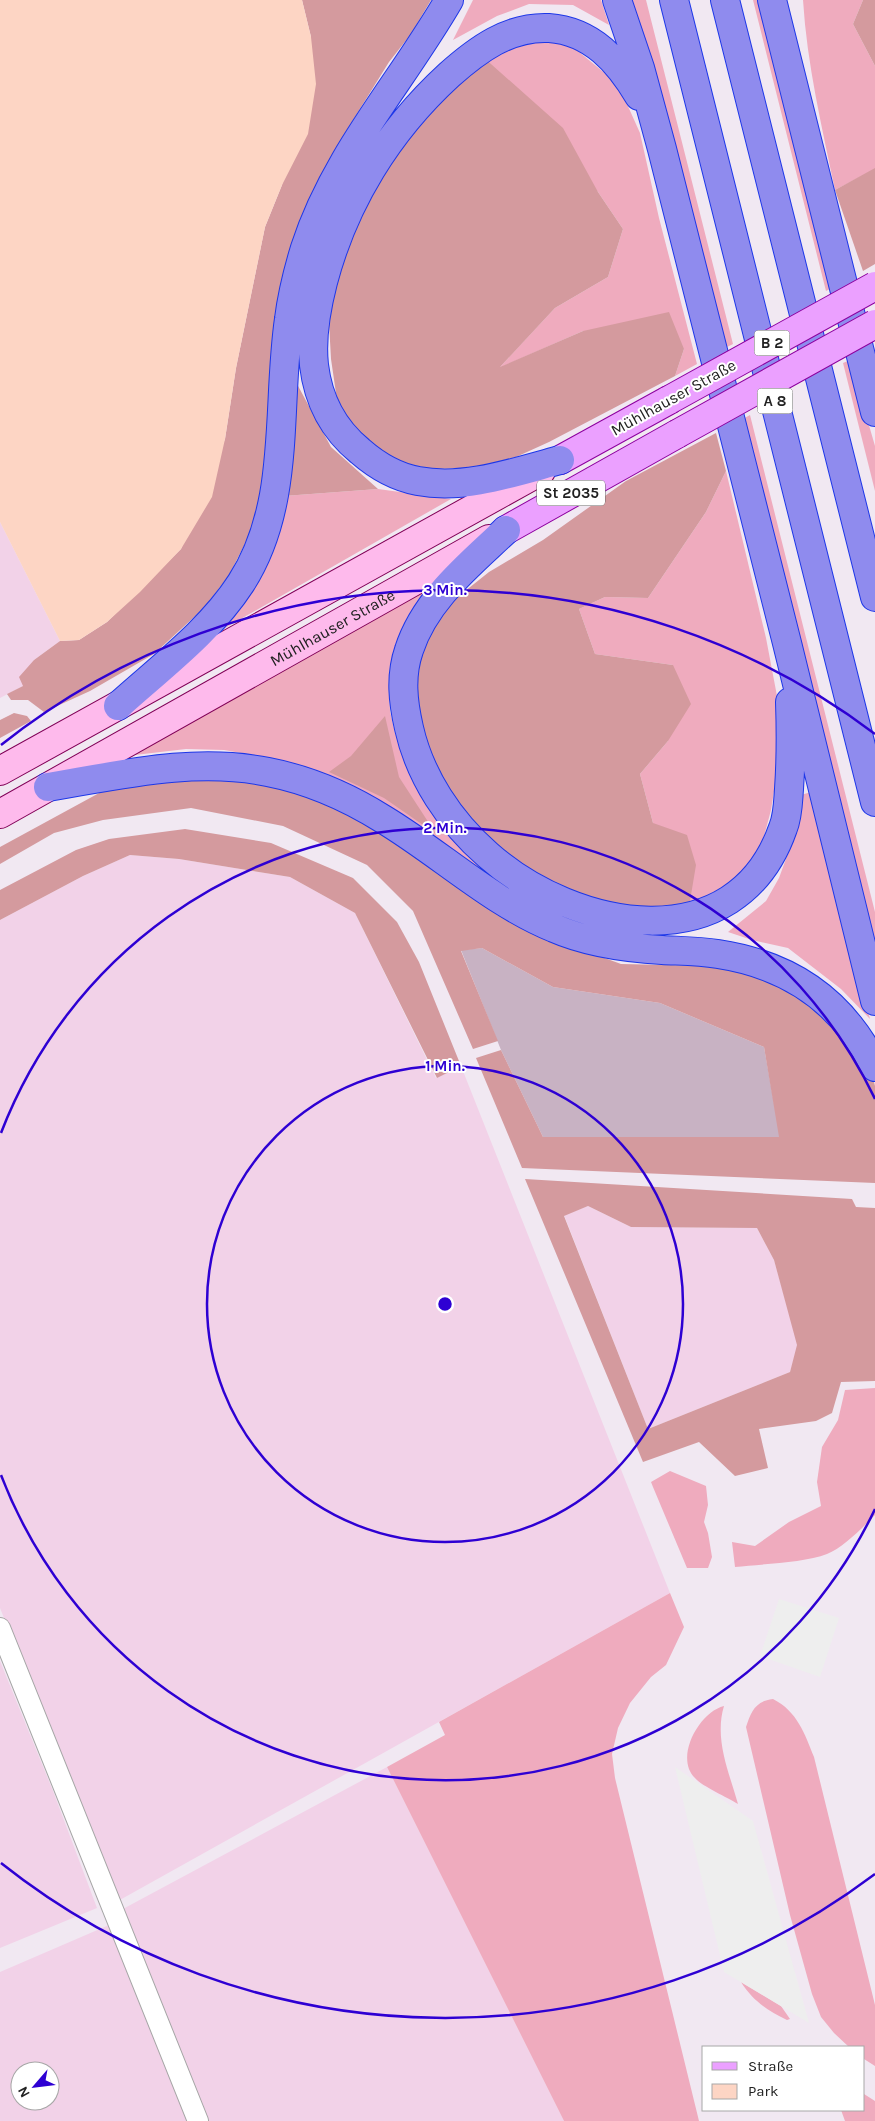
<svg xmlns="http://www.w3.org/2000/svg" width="875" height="2121" font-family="Karla,sans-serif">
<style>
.construction{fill:#c8b2c3}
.farmland{fill:#f2d2e8;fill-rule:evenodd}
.grass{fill:#efabbe}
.forest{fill:#d49a9e;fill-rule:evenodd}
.park{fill:#fdd5c4}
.parking{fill:#eee}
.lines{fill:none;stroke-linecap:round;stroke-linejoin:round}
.minor-casing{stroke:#a6a6a6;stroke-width:22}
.secondary-casing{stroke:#810057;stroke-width:30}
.primary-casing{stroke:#8d009f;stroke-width:30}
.motorway-casing{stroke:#1d37e8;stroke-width:30}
.minor{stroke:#fff;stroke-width:20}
.secondary{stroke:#febaec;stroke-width:28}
.primary{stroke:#eba0ff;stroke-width:28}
.motorway{stroke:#8f8bee;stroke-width:28}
.primary-bridge-casing{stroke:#8d009f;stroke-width:30;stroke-linecap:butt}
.primary-bridge{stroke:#eba0ff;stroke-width:28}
.ring{fill:none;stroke:#2e00d3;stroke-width:2.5}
.labels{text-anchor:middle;stroke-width:4;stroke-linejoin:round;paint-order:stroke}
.shield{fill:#fff;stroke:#646464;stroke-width:1}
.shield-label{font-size:15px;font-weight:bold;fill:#222}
.street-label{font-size:16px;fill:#222;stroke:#fff}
.centre{fill:#2e00d3;stroke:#fff;stroke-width:2.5}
.ring-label{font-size:15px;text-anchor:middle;font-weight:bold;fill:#2e00d3;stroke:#fff;stroke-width:4;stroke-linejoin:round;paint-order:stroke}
</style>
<rect width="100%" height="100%" fill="#f1e8f2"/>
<path class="construction" d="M 482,948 L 553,987 L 660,1003 L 764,1047 L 780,1137 L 543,1137 L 501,1050 L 461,950 Z"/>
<path class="farmland" d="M 0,522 L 60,641 L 34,660 L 23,686 L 0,698 Z
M 130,855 L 179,859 L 290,877 L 355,913 L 436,1078 L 461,1066 L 670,1593 L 118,1901 L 0,1608 L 0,920 L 83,876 Z
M 588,1206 L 631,1227 L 757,1228 L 774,1260 L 798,1345 L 790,1372 L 648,1429 L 564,1215 Z
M 0,1661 L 53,1791 L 97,1908 L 0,1948 Z
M 387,1767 L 564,2121 L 206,2121 L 121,1910 Z
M 109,1925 L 188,2121 L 0,2121 L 0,1972 ZM 20,2071 L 50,2071 L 50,2101 L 20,2101 Z"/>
<path class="grass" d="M 473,0 L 601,0 L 609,25 L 573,5 L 529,4 L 497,16 L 453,40 Z
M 624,0 L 646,0 L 733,344 L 723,349 Z
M 753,0 L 764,0 L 836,286 L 826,291 Z
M 803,0 L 863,0 L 853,24 L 875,66 L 875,169 L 835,190 C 822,127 807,65 803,0 Z
M 548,41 L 573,47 L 618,84 L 640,133 L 659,218 L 697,364 L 675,376 L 684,349 L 583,331 L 499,368 L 555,308 L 608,277 L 623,229 L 598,192 L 482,56 L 520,42 Z
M 850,360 L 875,446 L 875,491 L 843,363 Z
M 750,415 L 875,912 L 875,971 L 741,420 Z
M 726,471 L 766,638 L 777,696 L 780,754 L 771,810 L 759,855 L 740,878 L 689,907 L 653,823 L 640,774 L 668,741 L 673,665 L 595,654 L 579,609 L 605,597 L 648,598 L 706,512 Z
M 378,489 L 451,499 L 218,632 L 284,496 Z
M 441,579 L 399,639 L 389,674 L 390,711 L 395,733 L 406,760 L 446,829 L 489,876 L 357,792 L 279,760 L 224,750 L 186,749 L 135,755 L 122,759 Z
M 811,792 L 870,1019 L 841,989 L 788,948 L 752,940 L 728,932 L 766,901 L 779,878 L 798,826 L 801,795 Z
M 875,1388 L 875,1515 C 863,1527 843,1548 827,1554 C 804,1563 761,1564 735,1567 L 732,1542 L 755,1546 L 789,1522 L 821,1506 L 817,1482 L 822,1447 L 838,1420 L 845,1390 Z
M 670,1471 L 706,1486 L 708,1505 L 704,1522 L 708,1533 L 712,1557 L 708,1568 L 687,1568 L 653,1487 L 651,1482 Z
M 670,1593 L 684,1627 L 666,1665 L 651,1677 L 630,1703 L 618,1728 L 612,1754 L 615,1778 L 699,2121 L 564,2121 L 387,1767 L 445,1735 L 439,1722 Z
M 773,1699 C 797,1711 805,1734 814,1757 L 875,2005 L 875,2066 L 864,2059 L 864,2047 L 849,2047 L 834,2033 L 821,2017 L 812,1994 L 790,1915 L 746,1727 C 751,1712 755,1701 773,1699 Z
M 724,1706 C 714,1739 729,1772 738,1804 C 727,1797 703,1787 695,1778 C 674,1758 699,1712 724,1706 Z
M 741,1982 L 781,2006 L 790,2019 L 787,2020 C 767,2010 753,2001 741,1982 Z
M 864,2094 L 875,2101 L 875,2121 L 845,2121 L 841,2110 L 864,2110 Z"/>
<path class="forest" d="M 302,0 L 431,0 L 411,34 L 389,62 L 345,133 L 316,187 L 270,405 L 259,506 L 249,536 L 229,575 L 205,607 L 154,654 L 90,691 L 44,712 L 28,700 L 11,700 L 7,694 L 23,686 L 19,677 L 34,660 L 60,641 L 79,640 L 107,622 L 181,549 L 225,439 L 236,368 L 265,227 L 282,185 L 311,37 Z
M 863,0 L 875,0 L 875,66 L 853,24 Z
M 482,56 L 563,128 L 598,192 L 623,229 L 608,277 L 555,308 L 500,367 L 583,331 L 669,312 L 684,349 L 675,376 L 549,442 L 516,457 L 474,468 L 432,469 L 407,464 L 382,453 L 356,435 L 337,400 L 331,359 L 329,323 L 332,280 L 352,233 L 375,187 L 410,137 Z
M 875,168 L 875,264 L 863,271 L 835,190 Z
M 297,384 L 331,447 L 378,489 L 284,496 Z
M 716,433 L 726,471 L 706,512 L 648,598 L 605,597 L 579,609 L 595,654 L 673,665 L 691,704 L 668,741 L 640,774 L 653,823 L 687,835 L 696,865 L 689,907 L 635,913 L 548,884 L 487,840 L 460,806 L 439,774 L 423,730 L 416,683 L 422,639 L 435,615 L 489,572 L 543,540 L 626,481 Z
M 14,713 L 27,716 L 31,721 L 0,738 L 0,720 Z
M 385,716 L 399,777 L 436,834 L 384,798 L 329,772 L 351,756 Z
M 236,778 L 285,788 L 328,803 L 375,828 L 517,926 L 621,964 L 713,966 L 768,980 L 830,1013 L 873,1078 L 875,1086 L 875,1183 L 522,1168 L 476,1058 L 501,1050 L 543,1137 L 779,1137 L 764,1047 L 660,1003 L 553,987 L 482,948 L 461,951 L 498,1041 L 473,1049 L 413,911 L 367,865 L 283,826 L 191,808 L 103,820 L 54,833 L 0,864 L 0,847 L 101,792 L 143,782 Z
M 185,829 L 271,843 L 353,878 L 397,922 L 419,962 L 461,1066 L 437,1078 L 355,913 L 290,877 L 179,859 L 130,855 L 83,876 L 0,920 L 0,890 L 76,850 L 109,839 Z
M 525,1179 L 852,1199 L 856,1207 L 875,1208 L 875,1381 L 841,1382 L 832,1413 L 816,1421 L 759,1429 L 768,1468 L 735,1476 L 699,1442 L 643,1462 ZM 588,1206 L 631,1227 L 757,1228 L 774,1260 L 797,1345 L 790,1372 L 648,1429 L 564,1216 Z"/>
<path class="park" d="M 0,0 L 302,0 L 311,37 L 316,84 L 308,134 L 282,185 L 265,227 L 236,368 L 225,439 L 212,497 L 181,549 L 140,592 L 107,622 L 79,640 L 60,641 L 0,522 Z"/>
<path class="parking" d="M 779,1599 L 839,1618 L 820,1677 L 760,1656 Z
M 675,1767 L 753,1821 L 809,2023 L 724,1972 Z"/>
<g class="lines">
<defs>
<path id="minor" d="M 0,1628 L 198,2121"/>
<g id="secondary">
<path d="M 0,771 L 541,471"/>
<path id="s1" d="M 0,814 L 489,539"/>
</g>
<path id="primary" d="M 560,460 L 669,400
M 506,530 L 677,434"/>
<path id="motorway" d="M 617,0 L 640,68 L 662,149 L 787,643 L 875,1001
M 674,0 L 875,802
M 725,0 L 875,597
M 772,0 L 875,412
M 560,460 C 515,472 465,490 418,481 C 396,477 376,465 360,451 C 333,429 318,399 314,365 C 311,337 316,309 323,282 C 344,202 388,131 449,75 C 477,50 509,26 549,28 C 592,31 619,62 639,96
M 506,530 C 469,565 425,600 409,650 C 400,676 403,702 409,728 C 420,777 450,822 488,855 C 574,931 736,963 783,828 C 788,816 788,802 789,789 C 791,760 791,731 790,702
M 118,706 C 160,668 210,631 241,583 C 292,504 276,407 289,319 C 292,295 298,271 305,248 C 335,155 401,83 449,0
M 48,787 C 120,775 195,757 268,772 C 309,780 348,797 383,819 C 441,854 491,902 554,928 C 588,943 626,948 662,950 C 681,951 699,951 718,954 C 790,965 843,1001 875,1067"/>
</defs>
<use href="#minor" class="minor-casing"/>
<use href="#secondary" class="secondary-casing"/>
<use href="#primary" class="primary-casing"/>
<use href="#motorway" class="motorway-casing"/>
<use href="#minor" class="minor"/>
<use href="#secondary" class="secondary"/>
<use href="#primary" class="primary"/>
<use href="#motorway" class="motorway"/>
<defs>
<path id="primary-bridge" d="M 669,400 L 875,286
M 677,434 L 875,324"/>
</defs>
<use href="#primary-bridge" class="primary-bridge-casing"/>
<use href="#primary-bridge" class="primary-bridge"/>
</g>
<g class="ring">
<circle cx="445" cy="1304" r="238"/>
<path d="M875 1509A476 476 0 0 1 1 1475M1 1133A476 476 0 0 1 875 1099"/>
<path d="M875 1874A714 714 0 0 1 1 1863M1 745A714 714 0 0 1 875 734"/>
</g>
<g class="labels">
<g class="shield">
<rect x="754.5" y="330.5" width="35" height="25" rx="4"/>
<rect x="757.5" y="388.5" width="35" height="25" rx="4"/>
<rect x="537" y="480.5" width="68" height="25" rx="4"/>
</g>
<g class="shield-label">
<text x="772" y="348">B 2</text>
<text x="775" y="406">A 8</text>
<text x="571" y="498">St 2035</text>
</g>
<g class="street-label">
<text transform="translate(673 397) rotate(-29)" y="6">Mühlhauser Straße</text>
<text dy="6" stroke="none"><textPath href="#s1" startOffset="381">Mühlhauser Straße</textPath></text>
</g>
</g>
<circle cx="445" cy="1304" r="8" class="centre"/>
<g class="ring-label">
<text x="445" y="595">3 Min.</text>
<text x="445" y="833">2 Min.</text>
<text x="445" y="1071">1 Min.</text>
</g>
<rect x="702" y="2046" width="162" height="65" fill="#ffffff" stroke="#a7a7a7"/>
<rect x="712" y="2062" width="25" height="8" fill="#eba0ff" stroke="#a7a7a7"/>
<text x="748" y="2071" font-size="15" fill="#222222">Straße</text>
<rect x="712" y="2084" width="25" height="15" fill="#fdd5c4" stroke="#a7a7a7"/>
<text x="748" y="2096" font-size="15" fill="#222222">Park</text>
<g transform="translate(35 2086) rotate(242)"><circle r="24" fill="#ffffff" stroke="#a7a7a7"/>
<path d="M0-4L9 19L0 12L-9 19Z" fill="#2e00d3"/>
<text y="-8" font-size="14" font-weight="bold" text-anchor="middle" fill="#222222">N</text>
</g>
</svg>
